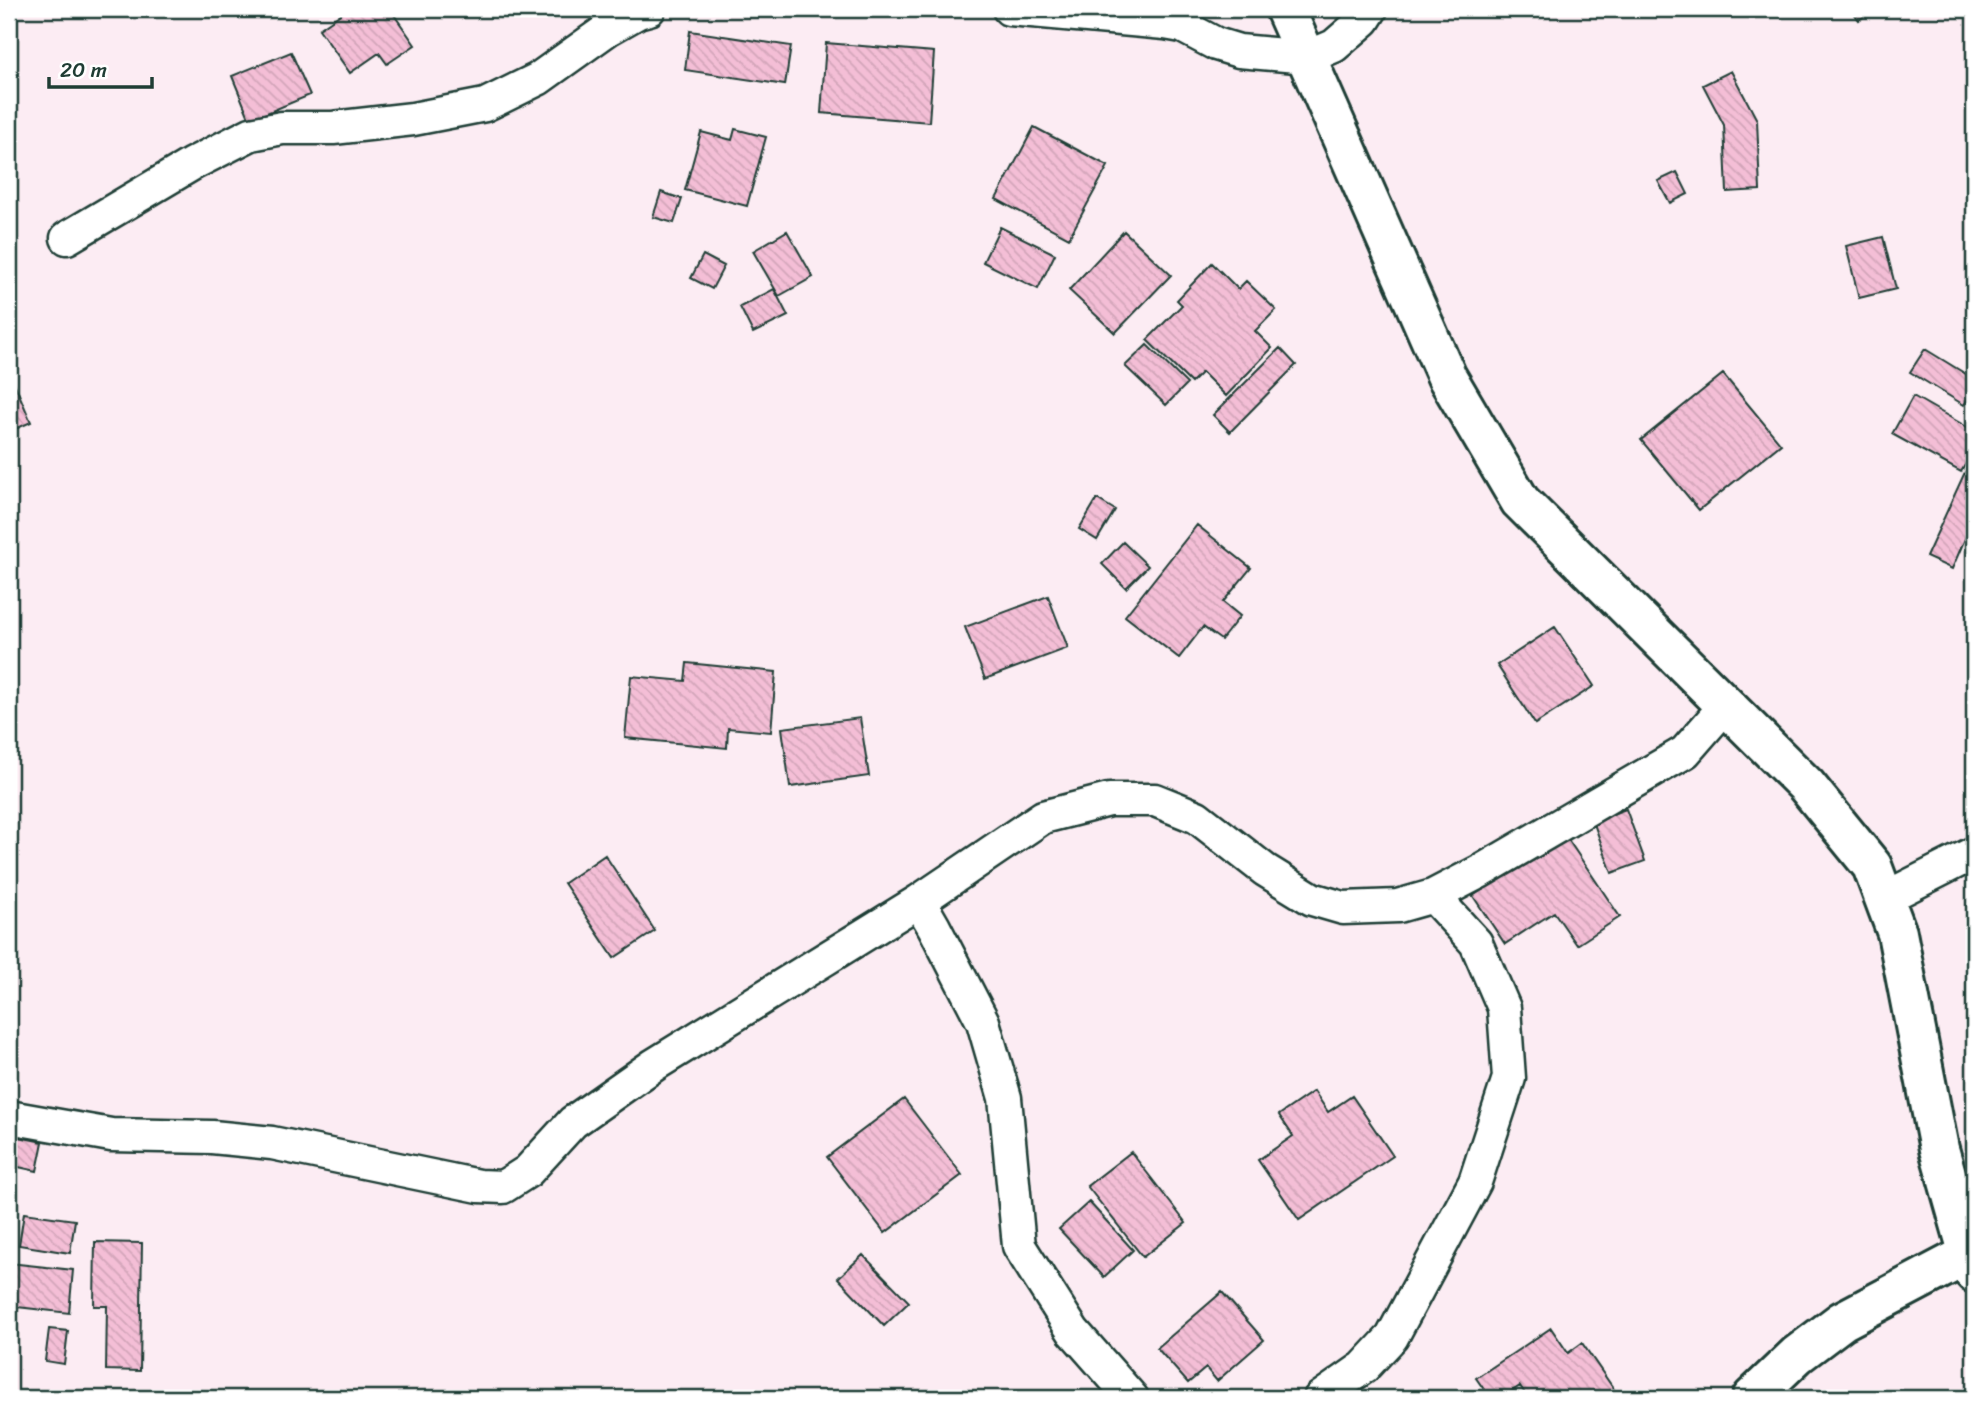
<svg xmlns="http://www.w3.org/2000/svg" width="1983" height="1407" font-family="Sriracha,sans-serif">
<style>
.building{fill:url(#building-back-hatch);stroke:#1f3d34;stroke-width:2}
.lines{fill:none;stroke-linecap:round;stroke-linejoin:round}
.street-casing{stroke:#1f3d34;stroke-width:37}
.secondary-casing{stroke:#1f3d34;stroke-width:44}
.street{stroke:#fff;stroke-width:32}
.secondary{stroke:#fff;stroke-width:38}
</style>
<defs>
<pattern id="building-back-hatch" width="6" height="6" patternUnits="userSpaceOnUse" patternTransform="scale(1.75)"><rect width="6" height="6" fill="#f4bed6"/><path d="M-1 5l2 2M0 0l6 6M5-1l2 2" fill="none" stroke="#d1a4b8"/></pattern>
</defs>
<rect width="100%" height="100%" fill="#fcecf3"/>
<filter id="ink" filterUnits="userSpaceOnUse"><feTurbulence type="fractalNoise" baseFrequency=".0143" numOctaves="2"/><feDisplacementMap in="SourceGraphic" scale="14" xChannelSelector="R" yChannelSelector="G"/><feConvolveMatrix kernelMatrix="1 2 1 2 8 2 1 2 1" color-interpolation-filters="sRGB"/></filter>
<g filter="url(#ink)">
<path class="building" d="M 348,9 L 390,9 L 415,45 L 387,64 L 379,53 L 350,73 L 319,29 Z
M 1851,9 L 1874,9 L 1859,20 Z
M 690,31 L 791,46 L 785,85 L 685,70 Z
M 826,43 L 934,52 L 929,122 L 821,113 Z
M 291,52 L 310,95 L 250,120 L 232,76 Z
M 1731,71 L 1757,120 L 1760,190 L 1727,192 L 1724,125 L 1703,85 Z
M 1034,127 L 1108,166 L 1069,238 L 996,199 Z
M 735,129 L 766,137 L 747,206 L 685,190 L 701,132 L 732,140 Z
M 1677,172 L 1688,194 L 1670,203 L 1658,181 Z
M 661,192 L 682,199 L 674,223 L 653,217 Z
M 1000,227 L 1055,254 L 1038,289 L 983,262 Z
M 787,231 L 813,277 L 779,296 L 753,251 Z
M 1124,231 L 1171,275 L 1115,333 L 1069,290 Z
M 1883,237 L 1896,289 L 1859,298 L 1846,246 Z
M 703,255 L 724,266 L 712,289 L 691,278 Z
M 1212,263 L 1238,289 L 1246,281 L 1276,310 L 1255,331 L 1272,348 L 1226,396 L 1202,372 L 1191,383 L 1147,340 L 1182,305 L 1177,300 Z
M 774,289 L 788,316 L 753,333 L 740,307 Z
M 1147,345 L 1187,384 L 1166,405 L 1125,366 Z
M 1280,348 L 1296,365 L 1230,432 L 1213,415 Z
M 1925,349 L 1974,379 L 1974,389 L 1964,405 L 1910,372 Z
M 9,371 L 31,422 L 9,432 Z
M 1723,374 L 1781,444 L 1699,510 L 1641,440 Z
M 1913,396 L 1974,431 L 1974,449 L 1961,472 L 1892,434 Z
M 1965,472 L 1974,476 L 1974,518 L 1952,569 L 1926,557 Z
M 1097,499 L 1115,510 L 1097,540 L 1079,529 Z
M 1197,525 L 1251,568 L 1223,602 L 1240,616 L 1221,640 L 1203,627 L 1179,658 L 1125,616 Z
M 1123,542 L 1148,566 L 1126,588 L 1102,564 Z
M 1048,596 L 1068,648 L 985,679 L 965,627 Z
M 1555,627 L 1594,686 L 1535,724 L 1497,665 Z
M 687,663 L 776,672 L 771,732 L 728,728 L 727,748 L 625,738 L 631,676 L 685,681 Z
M 860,718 L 869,776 L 790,787 L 782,728 Z
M 1626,809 L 1645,861 L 1612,873 L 1593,821 Z
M 1565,835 L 1620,917 L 1577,945 L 1554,912 L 1505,944 L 1473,896 Z
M 605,855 L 655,931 L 614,958 L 564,883 Z
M 1314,1091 L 1328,1112 L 1352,1096 L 1393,1156 L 1299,1220 L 1258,1160 L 1293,1136 L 1279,1115 Z
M 904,1099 L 962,1175 L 885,1233 L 827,1157 Z
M 9,1135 L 43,1142 L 37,1171 L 9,1165 Z
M 1131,1152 L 1186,1223 L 1143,1257 L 1087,1186 Z
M 1089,1202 L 1133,1250 L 1104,1277 L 1059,1229 Z
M 24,1213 L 75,1220 L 70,1253 L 19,1245 Z
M 95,1242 L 142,1243 L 140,1371 L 106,1370 L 107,1306 L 94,1306 Z
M 863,1255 L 909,1302 L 884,1326 L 838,1278 Z
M 9,1263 L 73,1270 L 69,1313 L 9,1306 Z
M 1222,1292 L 1264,1340 L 1217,1381 L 1206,1368 L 1188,1383 L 1157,1348 Z
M 1551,1328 L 1568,1353 L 1582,1343 L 1620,1398 L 1528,1398 L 1520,1386 L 1502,1398 L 1490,1398 L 1476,1378 Z
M 49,1329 L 68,1331 L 64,1364 L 45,1361 Z"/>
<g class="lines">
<defs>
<path id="street" d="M 1009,9 L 1165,23 L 1182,26 L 1216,44 L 1239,51 L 1308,57 L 1334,46 L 1364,20 L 1371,9
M 67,238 L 192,164 L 251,134 L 282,128 L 333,128 L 413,119 L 485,105 L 538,79 L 608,29 L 638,12 L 649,9
M 1885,898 L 1974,853
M 919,901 L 934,927 L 983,1022 L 1005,1098 L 1019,1246 L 1073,1331 L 1132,1398
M 9,1117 L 111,1135 L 212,1137 L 272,1143 L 479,1186 L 503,1187 L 528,1171 L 573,1122 L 654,1065 L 919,901 L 1043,817 L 1109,800 L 1155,800 L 1197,817 L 1265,870 L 1312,899 L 1343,908 L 1398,906 L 1433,896 L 1481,871 L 1685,752 L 1726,705
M 1320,1398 L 1364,1367 L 1392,1337 L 1475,1182 L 1509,1078 L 1504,1008 L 1476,943 L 1433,896"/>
<path id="secondary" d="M 1285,9 L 1447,377 L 1520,501 L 1806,785 L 1872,866 L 1897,933 L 1939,1149 L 1974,1273
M 1752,1398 L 1797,1355 L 1842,1321 L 1969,1254"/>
</defs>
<use href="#street" class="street-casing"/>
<use href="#secondary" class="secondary-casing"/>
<use href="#street" class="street"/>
<use href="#secondary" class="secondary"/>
</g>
</g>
<rect width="1983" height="1407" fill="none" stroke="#fff" stroke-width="35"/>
<rect x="18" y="18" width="1948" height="1372" fill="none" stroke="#1f3d34" stroke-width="2.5" filter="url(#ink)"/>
<path d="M49 77v10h103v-10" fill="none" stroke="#1f3d34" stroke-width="3.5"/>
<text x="60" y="77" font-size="21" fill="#1f3d34" stroke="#ffffff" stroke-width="5" paint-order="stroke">20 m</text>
</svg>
